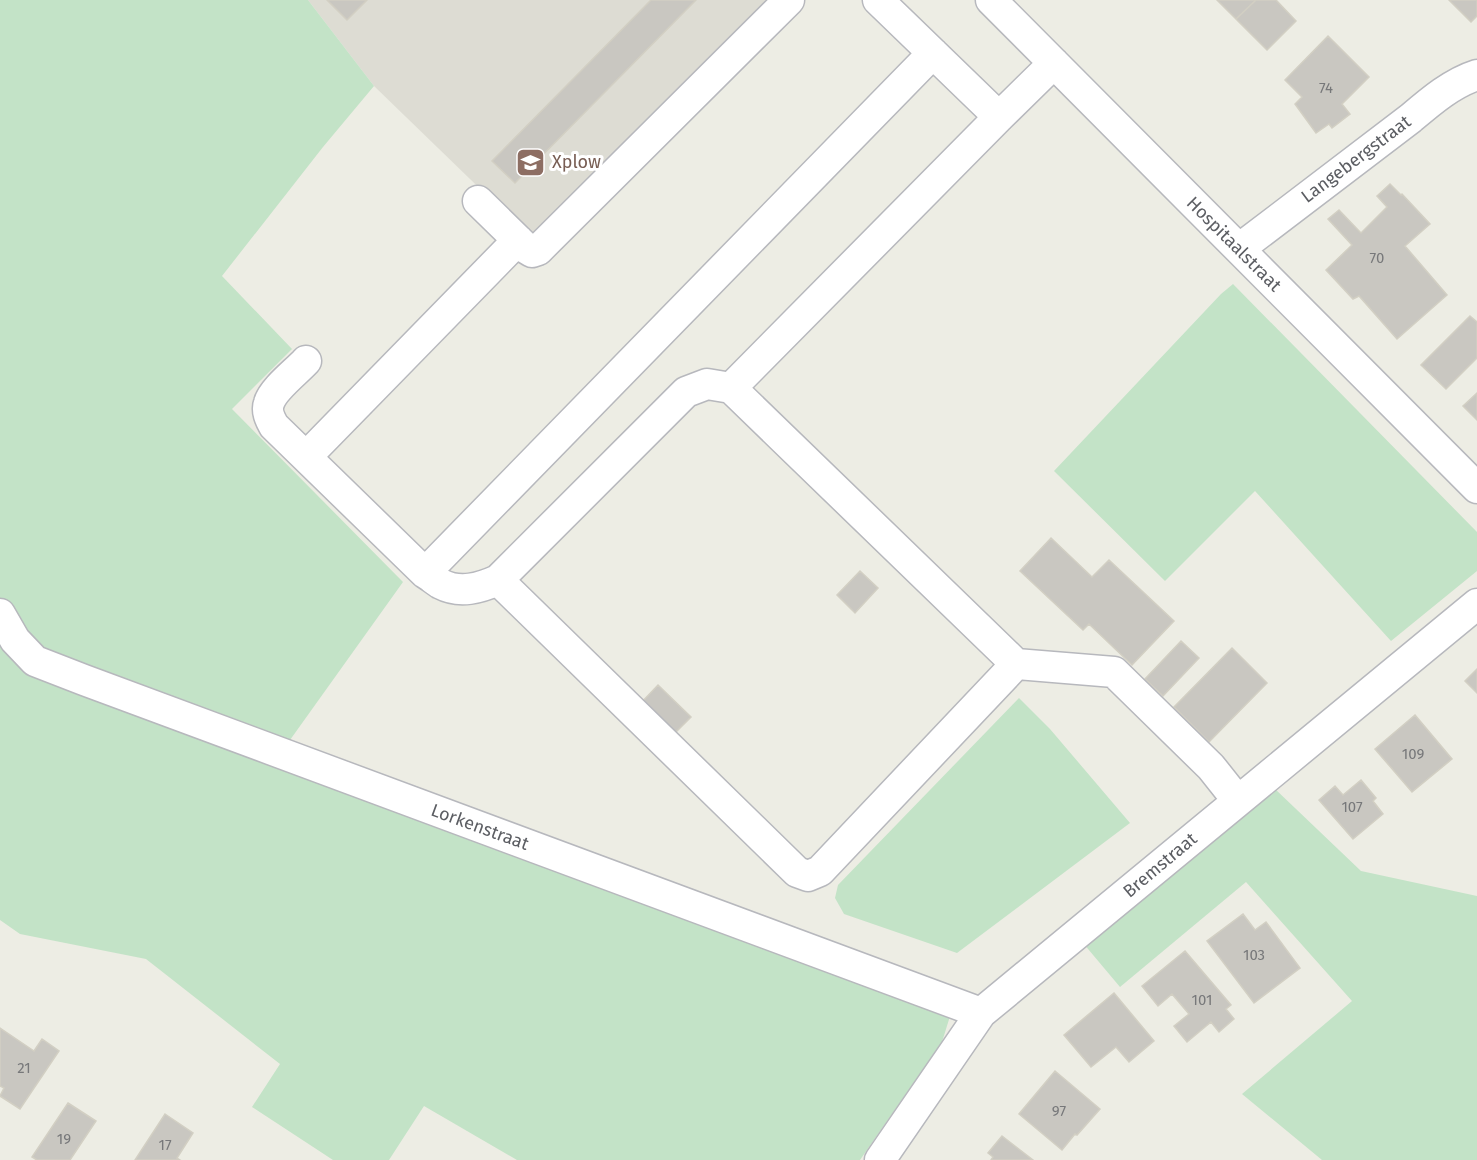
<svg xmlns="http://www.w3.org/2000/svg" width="1477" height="1160" font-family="'Fira Sans',sans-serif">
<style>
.education{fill:#dddcd3}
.green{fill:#c3e3c7}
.building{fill:#c9c7c1;stroke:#d2cfc3;stroke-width:1.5}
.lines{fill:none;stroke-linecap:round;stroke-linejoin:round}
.minor-casing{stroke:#b7b8bd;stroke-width:33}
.minor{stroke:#fff;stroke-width:30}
.labels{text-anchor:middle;stroke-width:6;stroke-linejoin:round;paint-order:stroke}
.number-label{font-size:15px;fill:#77787a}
.street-label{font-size:18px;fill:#5c5e63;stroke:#fff}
.education-label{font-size:18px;fill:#785e54;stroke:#fff;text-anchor:start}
</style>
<rect width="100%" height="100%" fill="#edede4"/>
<path class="education" d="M 308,0 L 774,0 L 532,239 L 374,86 Z"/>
<path class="green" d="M 0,0 L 308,0 L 374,86 L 323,147 L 222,276 L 292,349 L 232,409 L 403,582 L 290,740 L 275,766 L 951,1013 L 942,1042 L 860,1160 L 517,1160 L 424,1106 L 389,1160 L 333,1160 L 252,1107 L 280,1064 L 146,959 L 20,934 L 0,920 Z
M 1233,284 L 1477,532 L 1477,571 L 1391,641 L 1255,491 L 1165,581 L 1054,471 L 1221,294 Z
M 1019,698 L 1050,729 L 1130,823 L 957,953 L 844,914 L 835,898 L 838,885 Z
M 1274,788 L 1361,871 L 1477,896 L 1477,1160 L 1322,1160 L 1242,1094 L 1352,1001 L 1246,882 L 1120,987 L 1083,943 Z"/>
<path class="building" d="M 327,0 L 367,0 L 347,20 Z
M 651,0 L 696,0 L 515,183 L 492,161 Z
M 1217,0 L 1256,0 L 1236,19 Z
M 1256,0 L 1276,0 L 1296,21 L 1267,50 L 1236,19 Z
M 1449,0 L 1477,0 L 1477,16 L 1471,22 Z
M 1328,36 L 1369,77 L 1342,104 L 1350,114 L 1332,128 L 1329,124 L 1316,133 L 1295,104 L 1302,97 L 1285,80 Z
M 1390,184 L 1401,195 L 1402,194 L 1430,224 L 1405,246 L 1447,295 L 1397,339 L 1359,296 L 1353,299 L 1326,270 L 1352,245 L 1328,219 L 1339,210 L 1361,233 L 1387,207 L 1377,196 Z
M 1470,316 L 1477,322 L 1477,358 L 1446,389 L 1421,365 Z
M 1477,393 L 1477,420 L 1463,406 Z
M 1051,538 L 1092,577 L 1109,560 L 1174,621 L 1132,665 L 1089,624 L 1083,630 L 1020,571 Z
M 860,571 L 878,588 L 855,613 L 837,595 Z
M 1181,641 L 1199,658 L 1163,696 L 1145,679 Z
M 1232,648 L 1267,683 L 1209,742 L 1174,707 Z
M 1477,669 L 1477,693 L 1465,681 Z
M 658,685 L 691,717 L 672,736 L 640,704 Z
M 1415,715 L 1452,759 L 1412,792 L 1375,749 Z
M 1361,780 L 1376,798 L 1373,801 L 1383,814 L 1353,839 L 1319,800 L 1335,786 L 1343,795 Z
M 1243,914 L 1255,930 L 1266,922 L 1300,968 L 1254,1003 L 1207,941 Z
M 1185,951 L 1231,1005 L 1226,1009 L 1234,1019 L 1219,1032 L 1211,1022 L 1187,1042 L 1174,1026 L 1189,1014 L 1172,994 L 1158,1006 L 1142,986 Z
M 1114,993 L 1154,1041 L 1129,1062 L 1116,1047 L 1091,1067 L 1064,1035 Z
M 0,1028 L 34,1051 L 42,1039 L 59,1051 L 20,1109 L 0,1096 L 4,1088 L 0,1086 Z
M 1055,1071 L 1100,1109 L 1077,1135 L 1075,1134 L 1062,1150 L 1019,1114 Z
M 68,1103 L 96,1121 L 70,1160 L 37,1160 L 32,1157 Z
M 165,1114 L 193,1133 L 177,1158 L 180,1160 L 135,1160 Z
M 1002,1136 L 1033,1160 L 991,1160 L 993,1157 L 988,1153 Z"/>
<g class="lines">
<defs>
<path id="minor" d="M 878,0 L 999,117
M 991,0 L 1477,488
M 478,201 L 527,249 L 532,252 L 538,250 L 789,0
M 1239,249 L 1411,118 C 1431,101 1452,83 1477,75
M 306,361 C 296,372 273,389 269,403 C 266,411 270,419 274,426 L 425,573 C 430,576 436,581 441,584 C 460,594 480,588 498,580 L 686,392 L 707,384 L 731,388 L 1016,664
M 731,388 L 999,117 L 1054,63
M 306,457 L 518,240
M 425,573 L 933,53
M 498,580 L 797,872 L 808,876 L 820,871 L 1016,664 L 1114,672 L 1211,767 L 1238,801
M 0,614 L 15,640 L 35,661 L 84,680 L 981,1013
M 880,1160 L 981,1013 L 1477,604"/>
</defs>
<use href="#minor" class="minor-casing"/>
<use href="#minor" class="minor"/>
</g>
<defs>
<symbol id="school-square" viewBox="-11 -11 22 22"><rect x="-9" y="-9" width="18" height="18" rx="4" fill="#8d6e63" stroke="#fff"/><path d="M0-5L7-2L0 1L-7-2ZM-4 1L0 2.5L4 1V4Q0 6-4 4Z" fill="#fff"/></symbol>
</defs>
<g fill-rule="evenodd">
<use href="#school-square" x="514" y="146" width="33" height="33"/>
</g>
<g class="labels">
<g class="number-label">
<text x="1326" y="93">74</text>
<text x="1377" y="263">70</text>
<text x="1413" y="759">109</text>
<text x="1352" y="812">107</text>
<text x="1254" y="960">103</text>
<text x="1202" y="1005">101</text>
<text x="24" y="1073">21</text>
<text x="1059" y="1116">97</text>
<text x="64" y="1144">19</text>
<text x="165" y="1150">17</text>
</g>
<g class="street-label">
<text transform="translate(1356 159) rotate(-37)" y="6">Langebergstraat</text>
<text transform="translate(1234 244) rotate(45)" y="6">Hospitaalstraat</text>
<text transform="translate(480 827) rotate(20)" y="6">Lorkenstraat</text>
<text transform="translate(1160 865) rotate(-40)" y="6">Bremstraat</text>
</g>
<g class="education-label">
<text x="552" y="168">Xplow</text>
</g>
</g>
</svg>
